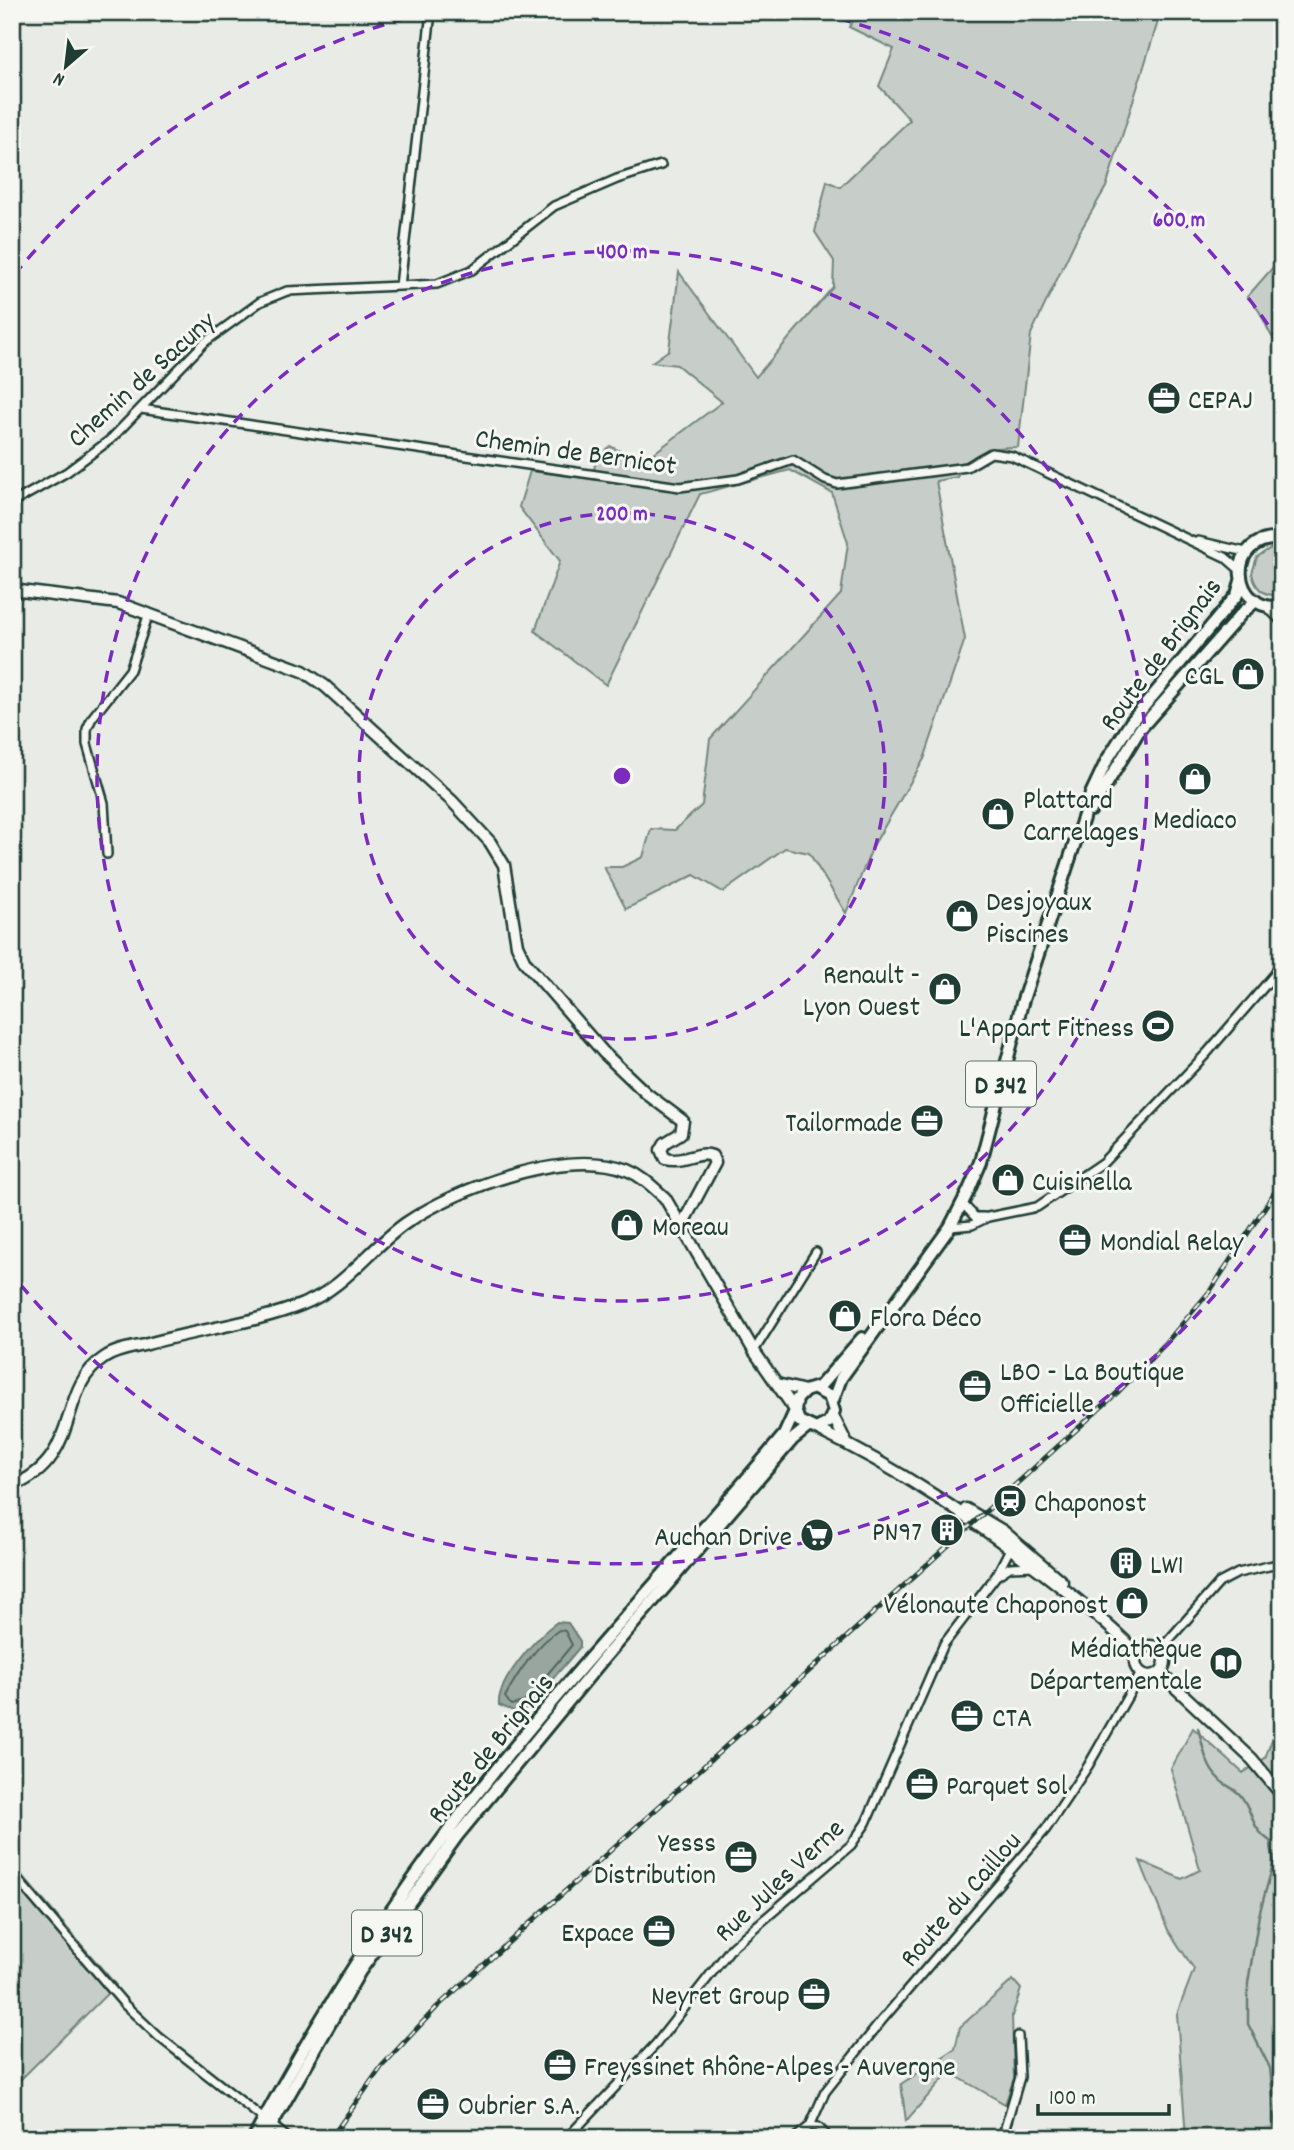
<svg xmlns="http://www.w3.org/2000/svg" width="1294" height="2150" font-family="Dekko,sans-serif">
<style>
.green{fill:#c7cec9;stroke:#73867e;stroke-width:2}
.water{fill:#99a6a0;stroke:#687c75;stroke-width:2}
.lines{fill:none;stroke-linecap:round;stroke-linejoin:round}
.shore{stroke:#50675f;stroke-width:2}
.stream{stroke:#687c75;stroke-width:2.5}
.street-casing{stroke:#1f3d34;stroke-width:12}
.secondary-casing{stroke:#1f3d34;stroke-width:15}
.primary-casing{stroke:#1f3d34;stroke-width:16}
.street{stroke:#f6f6f2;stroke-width:7}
.secondary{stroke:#f6f6f2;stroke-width:10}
.primary{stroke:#f6f6f2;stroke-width:10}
.rail-casing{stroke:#1f3d34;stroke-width:5}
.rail{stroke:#f6f6f2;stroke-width:2.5;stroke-dasharray:8;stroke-linecap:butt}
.ring{fill:none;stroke:#7b2cbf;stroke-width:3.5;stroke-dasharray:12 9}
.labels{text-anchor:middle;stroke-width:6;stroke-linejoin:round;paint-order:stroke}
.shield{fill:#f6f6f2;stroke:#60746d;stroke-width:2}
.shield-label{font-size:26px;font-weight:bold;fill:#1f3d34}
.street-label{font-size:28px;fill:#1f3d34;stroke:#f6f6f2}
.poi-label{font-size:28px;fill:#1f3d34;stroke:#f6f6f2;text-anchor:start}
.centre{fill:#7b2cbf;stroke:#f6f6f2;stroke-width:3.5}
.ring-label{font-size:21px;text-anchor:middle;font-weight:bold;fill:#7b2cbf;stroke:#f6f6f2;stroke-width:6;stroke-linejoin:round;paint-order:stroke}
</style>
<rect width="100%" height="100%" fill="#e9ebe7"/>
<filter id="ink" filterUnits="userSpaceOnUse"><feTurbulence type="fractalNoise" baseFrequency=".0143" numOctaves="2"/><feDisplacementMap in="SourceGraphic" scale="14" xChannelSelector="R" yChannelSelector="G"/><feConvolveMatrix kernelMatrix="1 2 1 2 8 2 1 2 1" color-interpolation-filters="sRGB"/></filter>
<g filter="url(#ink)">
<path class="green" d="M 859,12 L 1161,12 L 1106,187 L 1079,233 L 1031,334 L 1018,447 C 990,447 971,450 957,477 L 936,481 L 965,639 L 924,759 L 873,846 L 846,913 L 809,853 L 785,848 L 723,892 L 694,875 L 626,909 L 604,867 L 622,867 L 643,857 L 651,829 L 675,830 L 702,805 L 710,739 L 841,594 L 848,543 L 832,493 L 790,470 L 700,494 L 606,685 L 535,631 L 560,561 L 519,507 L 530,471 L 592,479 L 596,460 L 610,446 L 631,457 L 650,456 L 722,402 L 677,365 L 652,362 L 669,350 L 679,272 L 756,377 L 833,287 L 834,261 L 815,232 L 827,181 L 840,187 L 910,120 L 879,86 L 894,49 L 849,27 Z
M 1282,257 L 1282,349 C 1263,331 1267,314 1247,297 Z
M 1271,548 L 1282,549 L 1282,595 C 1265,597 1255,589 1252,573 L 1257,557 Z
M 1282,1713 L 1282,2138 L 1186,2138 L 1177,2014 L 1194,1969 L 1168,1930 L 1140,1861 L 1182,1879 L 1200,1870 L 1171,1769 L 1193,1728 L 1243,1773 L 1265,1758 Z
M 12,1870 L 20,1873 L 116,1985 L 12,2088 Z
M 1013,1980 L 1021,1989 L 1012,2016 L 1014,2078 L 1005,2104 L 949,2072 L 906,2121 L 901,2084 L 955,2049 L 960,2027 Z"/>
<path class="water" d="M 557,1622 L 568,1623 L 580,1641 L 580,1647 L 529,1707 L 518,1713 L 499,1705 C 496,1682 538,1635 557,1622 Z"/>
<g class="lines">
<path class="shore" d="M 559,1630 L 565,1631 L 572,1645 L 524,1702 L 511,1705 L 505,1697 C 517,1674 537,1644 559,1630 Z"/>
<path class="stream" d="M 1198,1728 C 1203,1745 1205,1766 1219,1779 C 1225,1786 1235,1788 1241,1796 C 1255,1815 1249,1826 1270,1841 L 1274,1861 L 1259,1915 L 1248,1983 L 1248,2024 L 1270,2068 L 1277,2138"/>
<defs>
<path id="street" d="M 400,286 L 437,284 L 472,270 L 554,206 L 617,179 L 661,165
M 141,409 L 680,487 L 738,479 L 793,460 L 825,480 L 837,484 L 967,467 L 991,453 L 1012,456 L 1225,557 L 1240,570
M 12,503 L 67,472 L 111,439 L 205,342 L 260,302 L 287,291 L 400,286 L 431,12
M 1198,541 L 1246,552
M 1266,606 L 1282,622
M 107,854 L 104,803 L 87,744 L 87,729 L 92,718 L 130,670 L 149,613
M 962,1203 L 975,1217 L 984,1217
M 950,1227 L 972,1225 L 988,1217 L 1037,1207 L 1103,1162 L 1207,1053 L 1275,974 L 1282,958
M 754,1351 L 816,1252
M 996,1576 L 1010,1567 L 1034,1566
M 1160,1650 L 1219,1583 L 1238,1573 L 1282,1563
M 12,1873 L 125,2005 L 159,2037 L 288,2138
M 810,2126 L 818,2127 L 829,2138
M 567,2138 L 656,2044 L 732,1947 L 851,1845 L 866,1823 L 944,1644 L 996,1576 L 1011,1547
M 795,2138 L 810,2126 L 825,2092 L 882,2020 L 1046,1829 L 1088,1766 L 1141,1673
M 1002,2138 L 1020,2077 L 1018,2036"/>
<path id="secondary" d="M 12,590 L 118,603 L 303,671 L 325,686 L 452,801 L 490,842 L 504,865 L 517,945 L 525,962 L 604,1053 L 647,1094 L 683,1121 L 681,1133 L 665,1143 L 661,1150 L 665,1159 C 683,1164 698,1150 712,1156 L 715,1163 L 682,1225
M 777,1384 L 805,1391
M 833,1416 L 846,1442
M 816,1429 C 899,1468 974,1520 1047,1576 C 1078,1600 1110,1625 1137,1653
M 12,1486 C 83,1459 56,1389 104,1358 C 115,1350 131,1348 144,1345 C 194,1330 257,1323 303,1304 C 345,1288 370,1248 406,1223 C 457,1188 567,1147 627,1170 C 642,1176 653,1187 665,1198 L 754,1351 L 795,1410
M 966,1509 L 1003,1531 L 1062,1582
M1135 1661a15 15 0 1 1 30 0a15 15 0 1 1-30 0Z
M 1160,1673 L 1252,1759 L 1282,1795"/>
<path id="primary" d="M 1282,539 C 1223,534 1231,615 1282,606
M 1091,810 L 1140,729 L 1242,613 L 1256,601
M 815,1389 L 829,1396 L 834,1411 L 828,1423 L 816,1429 L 799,1421 L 795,1410 L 797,1399 L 805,1391 L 820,1386 L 862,1338
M 833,1400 L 841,1378 L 950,1227 L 969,1190 L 981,1162 L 1022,1003 L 1091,794 L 1107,760 L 1131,722 L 1237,595 L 1241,581
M 254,2138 C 311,2030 376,1927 449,1830 C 553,1692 673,1567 784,1435 L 795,1411
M 264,2138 L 360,1971 L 457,1836 L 604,1658 L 793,1439 L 808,1427"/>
</defs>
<use href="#street" class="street-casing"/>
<use href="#secondary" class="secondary-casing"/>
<use href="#primary" class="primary-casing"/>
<use href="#street" class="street"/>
<use href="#secondary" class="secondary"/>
<use href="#primary" class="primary"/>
<defs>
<path id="rail" d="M 331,2138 L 382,2066 L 437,2007 L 1117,1393 L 1165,1344 L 1210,1291 L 1282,1181"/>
</defs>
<use href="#rail" class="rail-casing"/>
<use href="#rail" class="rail"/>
</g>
</g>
<g class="ring">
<circle cx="622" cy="776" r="263"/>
<circle cx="622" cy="776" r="525"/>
<path d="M1279 1211A788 788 0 0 1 14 1277M14 275A788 788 0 0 1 425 13M819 13A788 788 0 0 1 1279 341"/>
</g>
<defs>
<symbol id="office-disc" viewBox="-11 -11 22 22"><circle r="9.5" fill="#1f3d34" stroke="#f6f6f2"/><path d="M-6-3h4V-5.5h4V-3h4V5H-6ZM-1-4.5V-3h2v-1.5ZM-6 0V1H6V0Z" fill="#fff"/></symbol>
<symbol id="shop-disc" viewBox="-11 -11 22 22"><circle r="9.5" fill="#1f3d34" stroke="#f6f6f2"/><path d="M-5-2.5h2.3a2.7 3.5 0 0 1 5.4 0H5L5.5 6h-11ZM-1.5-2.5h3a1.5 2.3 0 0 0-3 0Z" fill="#fff"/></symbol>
<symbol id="stadium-disc" viewBox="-11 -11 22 22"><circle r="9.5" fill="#1f3d34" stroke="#f6f6f2"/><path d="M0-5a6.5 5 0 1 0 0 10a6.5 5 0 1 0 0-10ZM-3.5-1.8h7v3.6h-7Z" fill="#fff"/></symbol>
<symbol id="station-disc" viewBox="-11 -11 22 22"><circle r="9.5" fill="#1f3d34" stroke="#f6f6f2"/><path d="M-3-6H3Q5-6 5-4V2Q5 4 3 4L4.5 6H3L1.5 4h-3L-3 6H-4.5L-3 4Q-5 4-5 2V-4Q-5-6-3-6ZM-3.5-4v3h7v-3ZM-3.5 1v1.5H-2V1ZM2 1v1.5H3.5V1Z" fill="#fff"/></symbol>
<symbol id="building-disc" viewBox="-11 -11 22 22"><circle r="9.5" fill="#1f3d34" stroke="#f6f6f2"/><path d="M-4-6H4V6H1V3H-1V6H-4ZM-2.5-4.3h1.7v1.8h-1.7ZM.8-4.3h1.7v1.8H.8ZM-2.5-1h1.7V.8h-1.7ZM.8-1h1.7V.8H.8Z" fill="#fff"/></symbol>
<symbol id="supermarket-disc" viewBox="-11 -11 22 22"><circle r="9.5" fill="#1f3d34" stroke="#f6f6f2"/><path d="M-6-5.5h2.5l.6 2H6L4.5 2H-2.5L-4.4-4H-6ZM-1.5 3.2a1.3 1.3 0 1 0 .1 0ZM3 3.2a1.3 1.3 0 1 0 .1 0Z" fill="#fff"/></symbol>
<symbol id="library-disc" viewBox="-11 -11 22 22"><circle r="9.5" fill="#1f3d34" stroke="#f6f6f2"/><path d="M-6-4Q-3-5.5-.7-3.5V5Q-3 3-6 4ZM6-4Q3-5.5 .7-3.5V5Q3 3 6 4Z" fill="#fff"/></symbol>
</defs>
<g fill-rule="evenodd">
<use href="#office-disc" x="1145" y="379" width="38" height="38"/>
<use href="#shop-disc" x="1229" y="655" width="38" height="38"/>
<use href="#shop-disc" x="1176" y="760" width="38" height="38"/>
<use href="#shop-disc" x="979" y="795" width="38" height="38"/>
<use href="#shop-disc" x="943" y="897" width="38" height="38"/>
<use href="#shop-disc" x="926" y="970" width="38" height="38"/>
<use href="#stadium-disc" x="1139" y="1007" width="38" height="38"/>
<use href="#office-disc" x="908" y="1102" width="38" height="38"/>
<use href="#shop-disc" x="989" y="1161" width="38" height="38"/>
<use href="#shop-disc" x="608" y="1206" width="38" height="38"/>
<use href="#office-disc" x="1056" y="1221" width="38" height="38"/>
<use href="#shop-disc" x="826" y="1297" width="38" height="38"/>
<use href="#office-disc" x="956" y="1367" width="38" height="38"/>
<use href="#station-disc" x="991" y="1482" width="38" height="38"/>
<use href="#building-disc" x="928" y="1511" width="38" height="38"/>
<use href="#supermarket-disc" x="798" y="1516" width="38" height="38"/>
<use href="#building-disc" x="1107" y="1544" width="38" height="38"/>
<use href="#shop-disc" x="1113" y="1584" width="38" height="38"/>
<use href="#library-disc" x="1207" y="1644" width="38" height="38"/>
<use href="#office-disc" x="948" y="1697" width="38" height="38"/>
<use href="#office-disc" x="903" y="1765" width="38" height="38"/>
<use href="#office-disc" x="722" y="1838" width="38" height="38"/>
<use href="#office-disc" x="640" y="1912" width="38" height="38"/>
<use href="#office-disc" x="795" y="1975" width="38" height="38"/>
<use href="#office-disc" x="541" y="2046" width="38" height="38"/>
<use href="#office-disc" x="414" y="2085" width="38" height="38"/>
</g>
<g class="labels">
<g class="shield">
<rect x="966" y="1061.5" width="70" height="45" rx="5"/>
<rect x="352" y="1910.5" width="70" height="45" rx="5"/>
</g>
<g class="shield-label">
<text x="1001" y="1093">D 342</text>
<text x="387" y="1942">D 342</text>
</g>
<g class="street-label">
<text transform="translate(140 378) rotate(-42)" y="10">Chemin de Sacuny</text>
<text transform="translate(576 450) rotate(8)" y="10">Chemin de Bernicot</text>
<text transform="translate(1159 653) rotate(-53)" y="10">Route de Brignais</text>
<text transform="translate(489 1747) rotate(-51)" y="10">Route de Brignais</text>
<text transform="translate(778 1879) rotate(-43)" y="10">Rue Jules Verne</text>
<text transform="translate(959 1898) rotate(-49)" y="10">Route du Caillou</text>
</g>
<g class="poi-label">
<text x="1188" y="408">CEPAJ</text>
<text x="1224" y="684" text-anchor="end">CGL</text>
<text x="1023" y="808">Plattard<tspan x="1023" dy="32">Carrelages</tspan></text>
<text x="1195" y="828" text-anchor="middle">Mediaco</text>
<text x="986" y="910">Desjoyaux<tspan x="986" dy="32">Piscines</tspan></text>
<text x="920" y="983" text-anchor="end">Renault -<tspan x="920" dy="32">Lyon Ouest</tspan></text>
<text x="1134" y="1036" text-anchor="end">L'Appart Fitness</text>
<text x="902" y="1131" text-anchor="end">Tailormade</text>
<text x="1032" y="1190">Cuisinella</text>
<text x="652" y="1235">Moreau</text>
<text x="1100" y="1250">Mondial Relay</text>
<text x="870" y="1326">Flora Déco</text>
<text x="1000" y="1380">LBO - La Boutique<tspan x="1000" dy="32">Officielle</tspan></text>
<text x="1034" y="1511">Chaponost</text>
<text x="922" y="1540" text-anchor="end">PN97</text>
<text x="792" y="1545" text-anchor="end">Auchan Drive</text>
<text x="1150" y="1573">LW1</text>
<text x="1108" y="1613" text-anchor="end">Vélonaute Chaponost</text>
<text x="1202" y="1657" text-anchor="end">Médiathèque<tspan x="1202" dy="32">Départementale</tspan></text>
<text x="992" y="1726">CTA</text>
<text x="946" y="1794">Parquet Sol</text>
<text x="716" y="1851" text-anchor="end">Yesss<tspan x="716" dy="32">Distribution</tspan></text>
<text x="634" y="1941" text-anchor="end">Expace</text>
<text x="790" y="2004" text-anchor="end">Neyret Group</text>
<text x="584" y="2075">Freyssinet Rhône-Alpes - Auvergne</text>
<text x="458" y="2114">Oubrier S.A.</text>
</g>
</g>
<circle cx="622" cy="776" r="10" class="centre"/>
<g class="ring-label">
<text x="1179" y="226">600 m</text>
<text x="622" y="258">400 m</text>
<text x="622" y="520">200 m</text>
</g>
<rect width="1294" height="2150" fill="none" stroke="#f6f6f2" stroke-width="42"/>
<rect x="21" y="21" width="1252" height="2108" fill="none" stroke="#1f3d34" stroke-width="2.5" filter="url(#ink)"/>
<g transform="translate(66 66) rotate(208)" stroke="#f6f6f2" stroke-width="5" paint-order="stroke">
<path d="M0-5L12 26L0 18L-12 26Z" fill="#1f3d34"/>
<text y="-10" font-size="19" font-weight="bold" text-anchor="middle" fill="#1f3d34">N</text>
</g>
<path d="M1038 2104v10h131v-10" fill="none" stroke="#1f3d34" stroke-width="3.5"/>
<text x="1049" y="2104" font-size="21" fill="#1f3d34" stroke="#f6f6f2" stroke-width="5" paint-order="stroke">100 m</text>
</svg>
